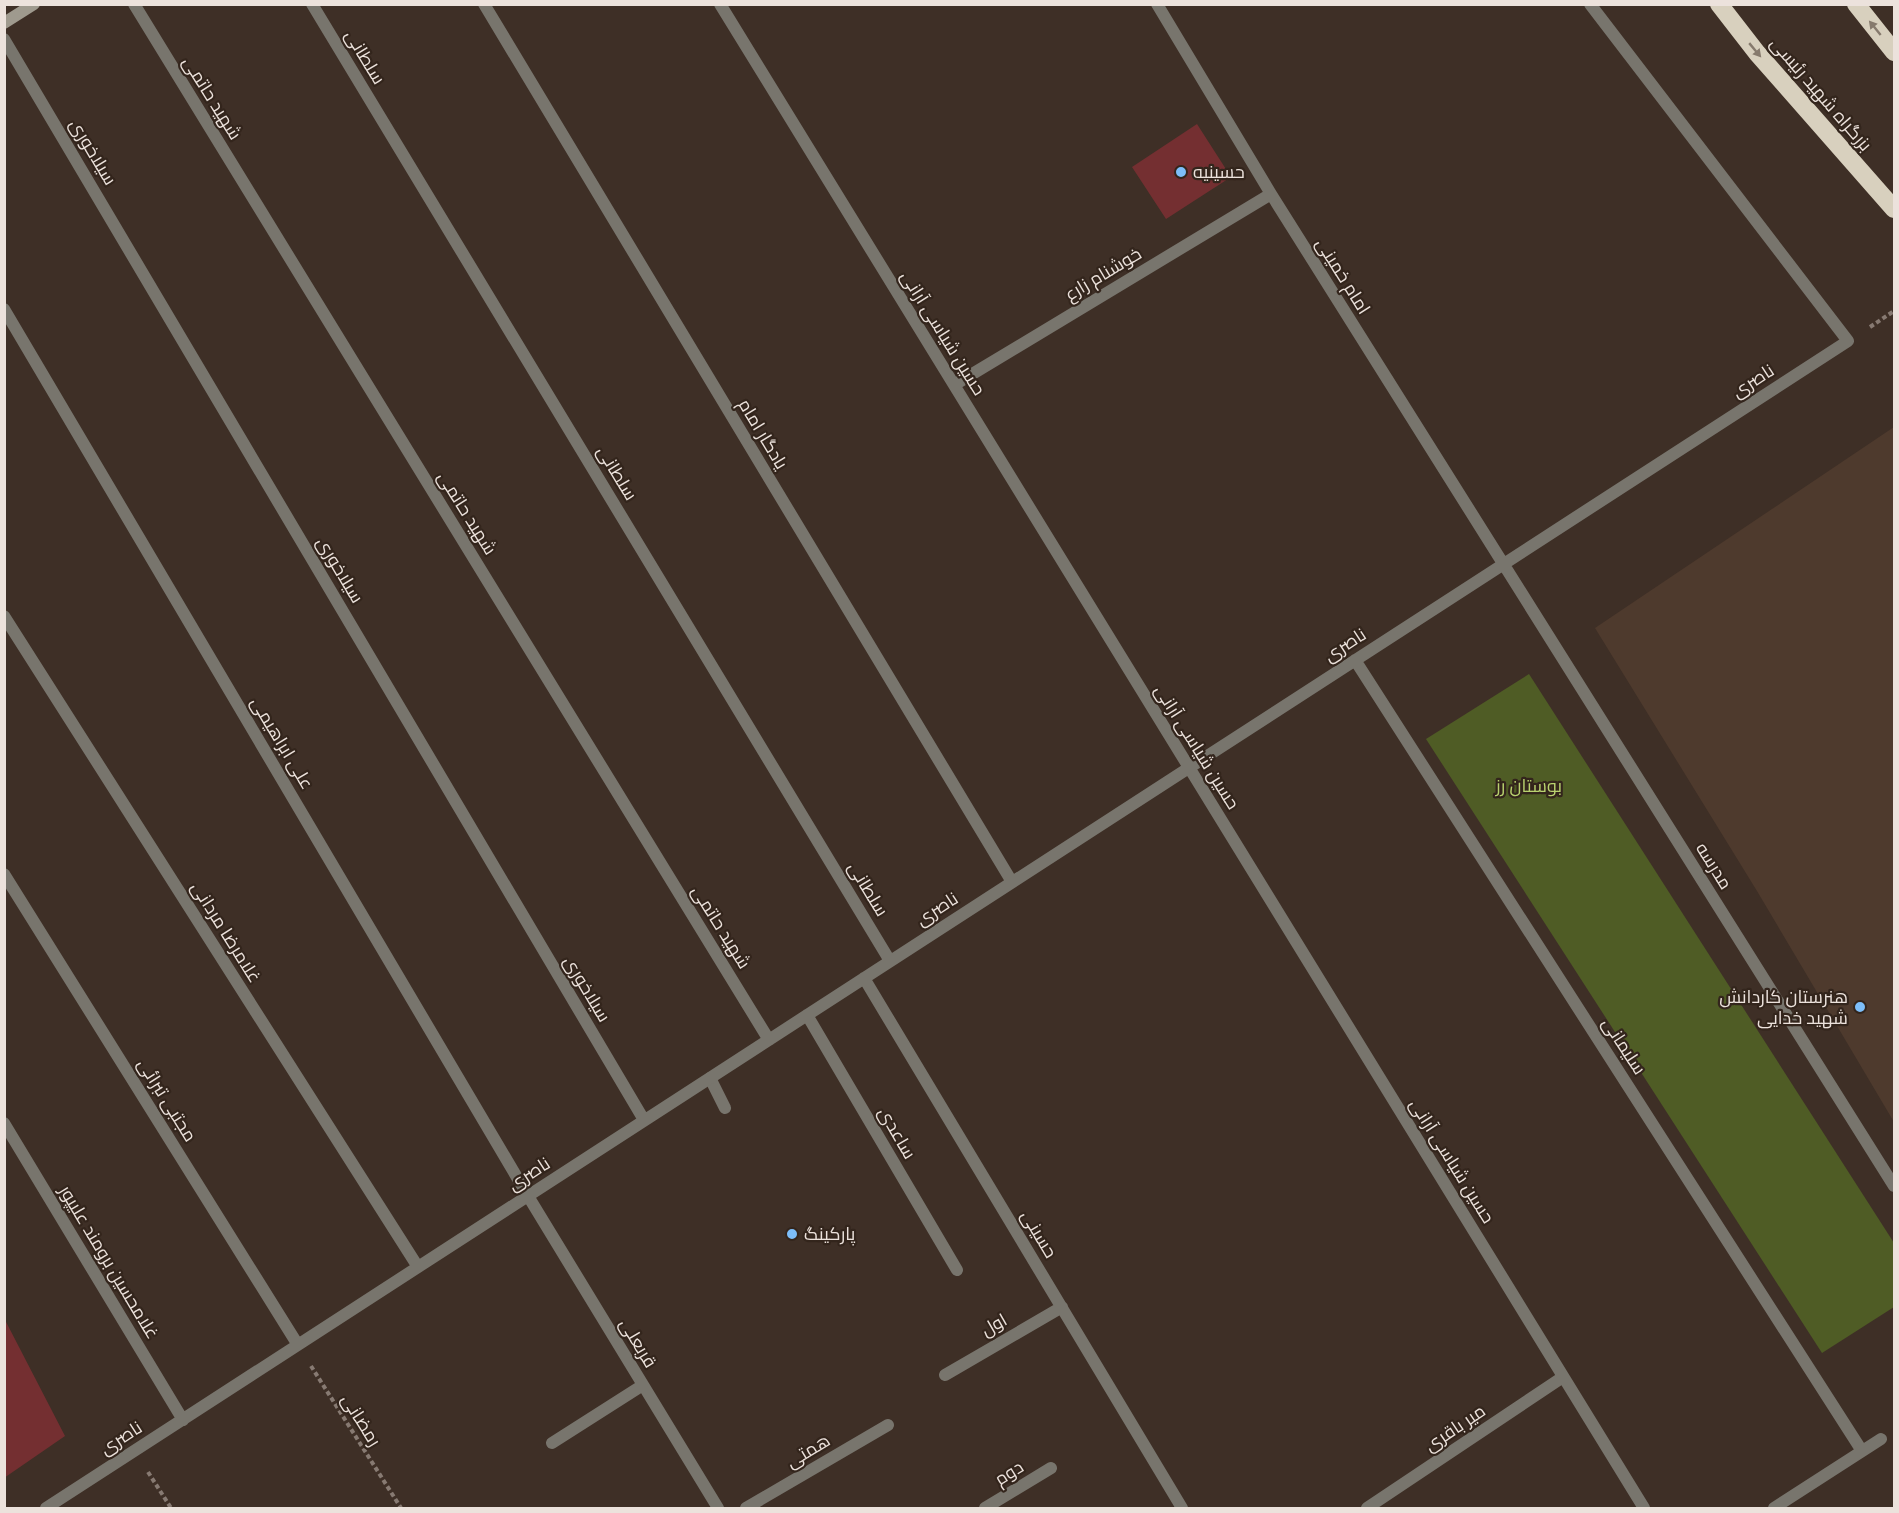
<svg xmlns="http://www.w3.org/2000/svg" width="1899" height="1513" font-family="'Roboto Condensed',Cairo,sans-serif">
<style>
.built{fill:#4e3a2d}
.green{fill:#4f5c25}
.building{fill:#742f31}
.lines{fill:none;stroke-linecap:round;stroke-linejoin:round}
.path{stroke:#877a72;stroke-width:4;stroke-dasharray:4.5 3;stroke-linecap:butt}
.lane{stroke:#78756d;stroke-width:12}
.street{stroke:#78756d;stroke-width:12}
.secondary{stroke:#9f9a8e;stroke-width:12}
.highway{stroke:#d8d0be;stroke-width:18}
.oneway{fill:#867a6d}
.poi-dot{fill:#7dbef9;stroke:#33251c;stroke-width:2}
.labels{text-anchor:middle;stroke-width:4.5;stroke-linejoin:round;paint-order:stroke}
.street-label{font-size:18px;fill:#ece2dc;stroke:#33251c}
.poi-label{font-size:18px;fill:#ece2dc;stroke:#33251c;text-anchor:start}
.park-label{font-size:18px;fill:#b9d26f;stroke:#33251c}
</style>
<rect width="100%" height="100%" fill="#3e2f26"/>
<path class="built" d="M 1894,427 L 1894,1122 L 1757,891 L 1595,628 Z"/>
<path class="green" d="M 1529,674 L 1894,1243 L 1894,1307 L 1822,1353 L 1426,739 Z"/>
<path class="building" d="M 1197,124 L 1231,177 L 1166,219 L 1132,167 Z
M 4,1318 L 65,1436 L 4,1478 Z"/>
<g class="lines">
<path class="path" d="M 1870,327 L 1894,311
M 311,1366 L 401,1508
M 148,1472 L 171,1508"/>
<path class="lane" d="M 710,1078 L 725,1108"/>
<path class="street" d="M 134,4 L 769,1040
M 312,4 L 890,961
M 484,4 L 1012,882
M 720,4 L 1644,1508
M 1157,4 L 1271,194 L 1894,1186
M 4,39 L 644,1120
M 4,309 L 528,1196 L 718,1508
M 954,385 L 1271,194
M 4,616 L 418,1267
M 1355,660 L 1862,1451
M 4,874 L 298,1345
M 864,978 L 1182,1508
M 807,1015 L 957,1270
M 4,1123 L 183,1420
M 945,1375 L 1062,1307
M 552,1443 L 643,1385
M 46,1508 L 1848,341 L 1590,4
M 746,1508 L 888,1425
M 985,1508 L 1051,1468
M 1367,1508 L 1563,1377
M 1774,1508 L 1881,1439"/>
<path class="secondary" d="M 4,23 L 34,4"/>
<path class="highway" d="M 1719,4 L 1757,53 L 1894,209
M 1856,4 L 1894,52"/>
</g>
<defs><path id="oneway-solid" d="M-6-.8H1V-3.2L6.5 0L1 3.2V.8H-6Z" transform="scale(1.5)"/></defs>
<g class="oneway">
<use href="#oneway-solid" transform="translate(1875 28) rotate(-129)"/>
<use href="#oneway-solid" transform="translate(1755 50) rotate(50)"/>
</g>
<g class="poi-dot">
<circle cx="1181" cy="172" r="6"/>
<circle cx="1860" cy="1007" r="6"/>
<circle cx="792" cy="1234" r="6"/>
</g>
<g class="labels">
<g class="street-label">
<text transform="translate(365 57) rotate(59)" y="6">سلطانی</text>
<text transform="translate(1821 94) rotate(49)" y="6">بزرگراه شهید رئیسی</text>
<text transform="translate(212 98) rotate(58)" y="6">شهید حاتمی</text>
<text transform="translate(93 152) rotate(59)" y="6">سیلاخوری</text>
<text transform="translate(1103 274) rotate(-31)" y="6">خوشنام زارع</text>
<text transform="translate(1343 276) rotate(58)" y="6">امام خمینی</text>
<text transform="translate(943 333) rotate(58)" y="6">حسین شیاسی آرانی</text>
<text transform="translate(1753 381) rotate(-33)" y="6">ناصری</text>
<text transform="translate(763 434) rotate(59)" y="6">یادگار امام</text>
<text transform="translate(617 473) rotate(59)" y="6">سلطانی</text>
<text transform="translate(467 513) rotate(58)" y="6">شهید حاتمی</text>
<text transform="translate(340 570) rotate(59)" y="6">سیلاخوری</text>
<text transform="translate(1345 645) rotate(-33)" y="6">ناصری</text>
<text transform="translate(282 743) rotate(59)" y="6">علی ابراهیمی</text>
<text transform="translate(1197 747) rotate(58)" y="6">حسین شیاسی آرانی</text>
<text transform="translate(1714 866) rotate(58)" y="6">مدرسه</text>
<text transform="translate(868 889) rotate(59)" y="6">سلطانی</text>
<text transform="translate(937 909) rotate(-33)" y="6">ناصری</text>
<text transform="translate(721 927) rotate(58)" y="6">شهید حاتمی</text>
<text transform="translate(226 932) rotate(58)" y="6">غلامرضا مردانی</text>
<text transform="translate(587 989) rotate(59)" y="6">سیلاخوری</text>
<text transform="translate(1624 1046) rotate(57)" y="6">سلیمانی</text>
<text transform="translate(167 1100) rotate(58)" y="6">مجتبی تبرائی</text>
<text transform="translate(897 1133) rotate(60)" y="6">ساعدی</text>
<text transform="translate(1452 1161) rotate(58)" y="6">حسین شیاسی آرانی</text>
<text transform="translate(529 1174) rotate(-33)" y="6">ناصری</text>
<text transform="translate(1039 1234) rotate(59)" y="6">حسینی</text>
<text transform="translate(109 1262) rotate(59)" y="6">غلامحسین برومند علیپور</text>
<text transform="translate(994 1325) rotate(-30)" y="6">اول</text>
<text transform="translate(638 1343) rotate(59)" y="6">قربعلی</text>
<text transform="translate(361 1420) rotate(58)" y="6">رمضانی</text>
<text transform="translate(1455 1428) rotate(-34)" y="6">میر باقری</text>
<text transform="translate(121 1438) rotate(-33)" y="6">ناصری</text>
<text transform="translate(808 1451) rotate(-31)" y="6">همتی</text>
<text transform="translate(1009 1473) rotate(-32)" y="6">دوم</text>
</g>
<g class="poi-label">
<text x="1193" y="178">حسینیه</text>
<text x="1848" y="1003" text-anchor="end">هنرستان کاردانش<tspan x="1848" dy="21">شهید خدایی</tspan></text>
<text x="804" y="1240">پارکینگ</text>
</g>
<g class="park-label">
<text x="1529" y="792">بوستان رز</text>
</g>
</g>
<rect width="1899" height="1513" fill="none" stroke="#ece2dc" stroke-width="12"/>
</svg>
